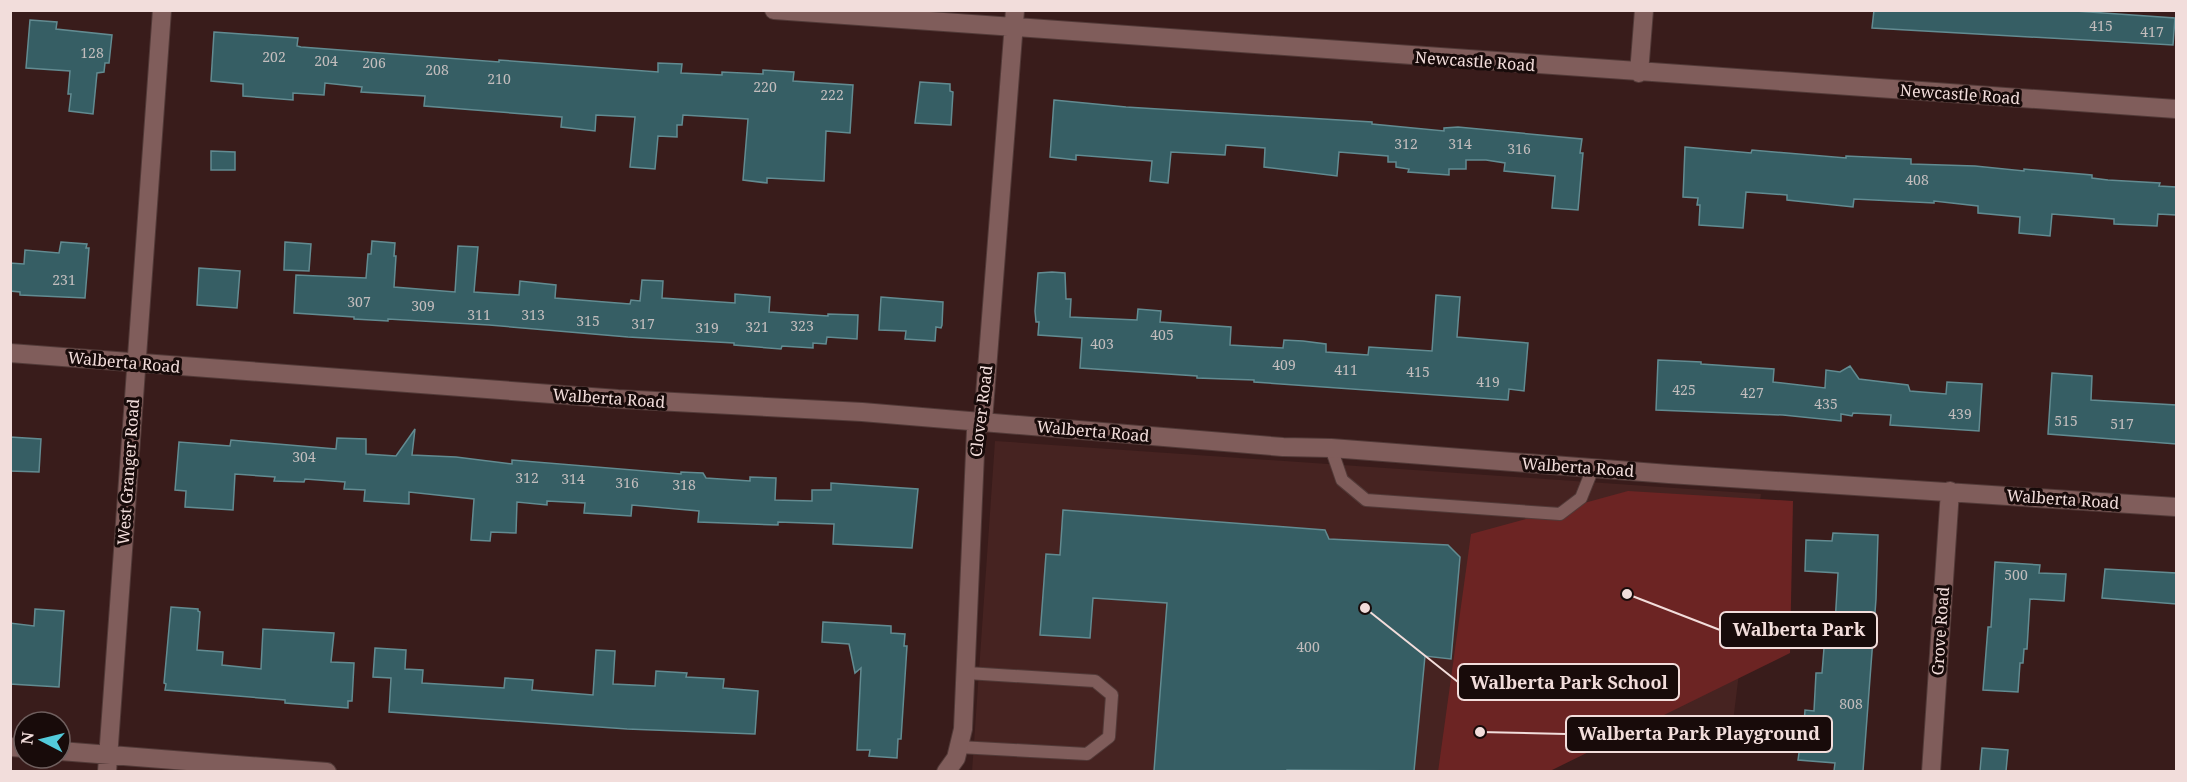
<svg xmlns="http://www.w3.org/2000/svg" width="2187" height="782" font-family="'Noto Serif',serif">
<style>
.built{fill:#462321}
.green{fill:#6c2423}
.building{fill:#365e64;stroke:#628b91;stroke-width:1.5}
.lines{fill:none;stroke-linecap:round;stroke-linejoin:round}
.service-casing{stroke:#523a38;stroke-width:14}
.minor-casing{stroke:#523a38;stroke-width:20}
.service{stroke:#805d5b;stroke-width:12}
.minor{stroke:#805d5b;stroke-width:18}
.labels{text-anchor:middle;stroke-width:6;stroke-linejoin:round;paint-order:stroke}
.number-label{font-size:14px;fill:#c3bdbd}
.street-label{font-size:16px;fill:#f2dddb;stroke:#180b0a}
.leader{fill:none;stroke:#f2dddb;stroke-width:2}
.callout-dot{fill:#f2dddb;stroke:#180b0a;stroke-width:2}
.callout{fill:#180b0a;stroke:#f2dddb;stroke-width:2}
.callout-label{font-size:18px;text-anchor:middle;font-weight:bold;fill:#f2dddb}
</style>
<rect width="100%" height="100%" fill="#391c1b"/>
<path class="built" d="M 995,441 L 1761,494 L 1733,722 L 1572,721 L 1530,771 L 972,772 Z"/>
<path class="green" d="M 1628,491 L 1793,501 L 1790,653 L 1550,771 L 1438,772 L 1471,534 Z"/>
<path class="building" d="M 1874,10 L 2061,10 L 2175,18 L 2173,45 L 1872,28 Z
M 30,20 L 57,22 L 56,29 L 112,35 L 109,63 L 105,63 L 104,72 L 97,73 L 93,114 L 69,111 L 71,94 L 68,94 L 70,71 L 26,68 Z
M 214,32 L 298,38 L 297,46 L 301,47 L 499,62 L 499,60 L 658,72 L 658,63 L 682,64 L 681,73 L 722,75 L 722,72 L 763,74 L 763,70 L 794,72 L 793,81 L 853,85 L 850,133 L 826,131 L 824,181 L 767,178 L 767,183 L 743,180 L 748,119 L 683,115 L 682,125 L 677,125 L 677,137 L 658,136 L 655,169 L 630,167 L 635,117 L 596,115 L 595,131 L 561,127 L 562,117 L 424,106 L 425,96 L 361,92 L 362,87 L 325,83 L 324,95 L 293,93 L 293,100 L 243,96 L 243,84 L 211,81 Z
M 920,82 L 950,84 L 950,91 L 953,92 L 951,125 L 915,123 Z
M 1054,100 L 1126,107 L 1372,122 L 1372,124 L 1444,131 L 1444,128 L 1458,127 L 1582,139 L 1580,153 L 1583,153 L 1578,210 L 1552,208 L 1555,176 L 1504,171 L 1505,163 L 1486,160 L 1466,160 L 1466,169 L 1449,169 L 1449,175 L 1408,172 L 1409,169 L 1396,167 L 1396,162 L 1388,162 L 1388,156 L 1339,152 L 1337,176 L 1264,167 L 1265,148 L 1226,145 L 1225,155 L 1171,152 L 1168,183 L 1150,181 L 1152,161 L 1076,155 L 1076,160 L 1050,157 Z
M 1685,147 L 1751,153 L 1752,150 L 1846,158 L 1846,156 L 1911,159 L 1911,164 L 1975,166 L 2024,171 L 2024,169 L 2092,175 L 2092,178 L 2108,180 L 2160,183 L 2159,186 L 2176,187 L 2176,215 L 2158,214 L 2157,226 L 2114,224 L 2114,219 L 2052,214 L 2050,236 L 2019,233 L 2020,217 L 1978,213 L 1978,206 L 1934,201 L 1934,203 L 1854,199 L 1853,207 L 1787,200 L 1787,195 L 1746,192 L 1743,228 L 1699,225 L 1700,205 L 1697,205 L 1698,198 L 1683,197 Z
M 211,151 L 235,152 L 235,170 L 211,170 Z
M 372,241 L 395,243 L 394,256 L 396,256 L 394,287 L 455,292 L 458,246 L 478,247 L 474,292 L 519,295 L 520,281 L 556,285 L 555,298 L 630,304 L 631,300 L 640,301 L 642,280 L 663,281 L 662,298 L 735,303 L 735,294 L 770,297 L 769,312 L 828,316 L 828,314 L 858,315 L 857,339 L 827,337 L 826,344 L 813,343 L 813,348 L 782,346 L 781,349 L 734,345 L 734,343 L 628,337 L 489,325 L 388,319 L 388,321 L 354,319 L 354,317 L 294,313 L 296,275 L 366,278 L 368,254 L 371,254 Z
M 61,242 L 87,244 L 86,248 L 89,248 L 85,298 L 20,295 L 20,292 L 10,291 L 10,263 L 24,264 L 25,250 L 59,253 Z
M 285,242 L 311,244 L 309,271 L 284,270 Z
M 199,268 L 240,271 L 237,308 L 197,305 Z
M 1052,272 L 1065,273 L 1066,299 L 1071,299 L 1070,317 L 1137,320 L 1138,309 L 1161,311 L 1160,322 L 1231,327 L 1230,345 L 1283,348 L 1284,340 L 1303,341 L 1326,344 L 1326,352 L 1368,355 L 1369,347 L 1432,351 L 1436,295 L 1460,297 L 1457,337 L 1528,343 L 1524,391 L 1509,389 L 1508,400 L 1254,382 L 1254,380 L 1197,378 L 1197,376 L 1080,368 L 1082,338 L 1038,335 L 1039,322 L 1036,322 L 1035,311 L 1038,273 Z
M 881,297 L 943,302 L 942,325 L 941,328 L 936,327 L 935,341 L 905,339 L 906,331 L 879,330 Z
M 1658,360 L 1701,362 L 1701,364 L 1774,369 L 1773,382 L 1825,388 L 1826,370 L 1840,372 L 1850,366 L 1859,379 L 1908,385 L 1910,391 L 1946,394 L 1947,382 L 1982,384 L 1979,431 L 1890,425 L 1891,415 L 1853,413 L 1852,416 L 1841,414 L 1841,421 L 1783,415 L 1656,410 Z
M 2052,373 L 2092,376 L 2091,400 L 2176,405 L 2176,444 L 2048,434 Z
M 415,429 L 412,455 L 456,457 L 512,464 L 512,460 L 681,474 L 681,472 L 703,473 L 706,478 L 750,481 L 750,477 L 776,478 L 775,500 L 812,501 L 812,490 L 831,490 L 831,483 L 918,489 L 912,548 L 833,544 L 834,524 L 778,522 L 778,525 L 698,522 L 699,511 L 632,505 L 631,516 L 584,513 L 585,503 L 547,501 L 547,505 L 517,502 L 516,533 L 491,532 L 490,541 L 471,540 L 474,499 L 409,492 L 409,504 L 364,501 L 365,490 L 344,489 L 345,482 L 305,479 L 304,482 L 274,481 L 275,477 L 235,474 L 233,510 L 185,507 L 186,491 L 175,490 L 179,442 L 230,446 L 231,440 L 336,449 L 337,438 L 366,439 L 366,454 L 396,456 Z
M 10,437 L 41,439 L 39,472 L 10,471 Z
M 1063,510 L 1325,530 L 1329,539 L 1448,545 L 1460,557 L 1451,659 L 1425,656 L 1414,771 L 1287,770 L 1286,771 L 1154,771 L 1167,603 L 1093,598 L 1090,638 L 1040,635 L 1046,554 L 1060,555 Z
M 1833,533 L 1878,535 L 1876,599 L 1863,771 L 1834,771 L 1835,763 L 1798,760 L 1801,739 L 1803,739 L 1805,710 L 1814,711 L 1816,673 L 1822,673 L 1826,623 L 1835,624 L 1838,573 L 1805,571 L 1806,540 L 1832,541 Z
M 1995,562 L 2040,565 L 2039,573 L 2066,574 L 2064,601 L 2030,599 L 2027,649 L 2024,649 L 2023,663 L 2020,663 L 2018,692 L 1983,690 L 1988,627 L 1991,627 Z
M 2105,569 L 2176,573 L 2176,604 L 2102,598 Z
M 171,607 L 198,609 L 198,611 L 200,612 L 197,650 L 223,652 L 222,665 L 261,669 L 263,629 L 334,633 L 331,662 L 354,663 L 352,701 L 348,701 L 348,708 L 285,703 L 285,700 L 165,690 L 166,684 L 164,683 Z
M 35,609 L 64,611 L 59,687 L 10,684 L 10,623 L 34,626 Z
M 823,622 L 891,626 L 891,633 L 905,634 L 904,646 L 907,646 L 901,739 L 898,739 L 897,758 L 869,756 L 870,750 L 857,750 L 861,668 L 855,673 L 849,644 L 822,642 Z
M 375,648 L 406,650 L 405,669 L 423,670 L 422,683 L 504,688 L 505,678 L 533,680 L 532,690 L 593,695 L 596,650 L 615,651 L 613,684 L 655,686 L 656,671 L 687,673 L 686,677 L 724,679 L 723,688 L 758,691 L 755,734 L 627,729 L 389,712 L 391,678 L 373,677 Z
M 1982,748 L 2008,750 L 2006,771 L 1980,771 Z"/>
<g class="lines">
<defs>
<path id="service" d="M 1331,448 L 1342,480 L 1366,500 L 1560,514 L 1581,498 L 1593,468
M 959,747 L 1087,754 L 1109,737 L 1112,695 L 1095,681 L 967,673"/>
<path id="minor" d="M 774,10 L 2176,109
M 1639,73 L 1644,10
M 10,353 L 618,399 L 862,412 L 1283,447 L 1331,448 L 1669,474 L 2176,507
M 10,747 L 24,748
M 60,751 L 327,772
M 107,772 L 162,10
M 946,772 L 956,758 L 963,729 L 976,430 L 983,421 L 1015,10
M 1931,772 L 1950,491"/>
</defs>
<use href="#service" class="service-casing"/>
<use href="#minor" class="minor-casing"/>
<use href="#service" class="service"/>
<use href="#minor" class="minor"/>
</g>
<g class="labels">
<g class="number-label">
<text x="2101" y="31">415</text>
<text x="2152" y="37">417</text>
<text x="92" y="58">128</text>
<text x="274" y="62">202</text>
<text x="326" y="66">204</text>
<text x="374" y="68">206</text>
<text x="437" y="75">208</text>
<text x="499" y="84">210</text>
<text x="765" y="92">220</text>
<text x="832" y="100">222</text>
<text x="1406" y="149">312</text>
<text x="1460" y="149">314</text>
<text x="1519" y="154">316</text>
<text x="1917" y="185">408</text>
<text x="64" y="285">231</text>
<text x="359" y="307">307</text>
<text x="423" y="311">309</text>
<text x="479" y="320">311</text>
<text x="533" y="320">313</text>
<text x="588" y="326">315</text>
<text x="643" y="329">317</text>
<text x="802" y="331">323</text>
<text x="757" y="332">321</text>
<text x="707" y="333">319</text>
<text x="1162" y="340">405</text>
<text x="1102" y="349">403</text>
<text x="1284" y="370">409</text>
<text x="1346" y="375">411</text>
<text x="1418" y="377">415</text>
<text x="1488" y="387">419</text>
<text x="1684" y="395">425</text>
<text x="1752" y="398">427</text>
<text x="1826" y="409">435</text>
<text x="1960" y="419">439</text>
<text x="2066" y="426">515</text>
<text x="2122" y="429">517</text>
<text x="304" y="462">304</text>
<text x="527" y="483">312</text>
<text x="573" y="484">314</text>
<text x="627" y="488">316</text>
<text x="684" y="490">318</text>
<text x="2016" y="580">500</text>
<text x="1308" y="652">400</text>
<text x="1851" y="709">808</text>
</g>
<g class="street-label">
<text transform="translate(1475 61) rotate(4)" y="6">Newcastle Road</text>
<text transform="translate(1960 94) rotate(4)" y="6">Newcastle Road</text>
<text transform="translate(124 362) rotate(5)" y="6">Walberta Road</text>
<text transform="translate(609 398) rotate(4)" y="6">Walberta Road</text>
<text transform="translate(981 411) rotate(-83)" y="6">Clover Road</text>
<text transform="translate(1093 431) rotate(5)" y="6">Walberta Road</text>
<text transform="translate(1578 467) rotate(4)" y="6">Walberta Road</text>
<text transform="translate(128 472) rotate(-86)" y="6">West Granger Road</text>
<text transform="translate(2063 499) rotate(4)" y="6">Walberta Road</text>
<text transform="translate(1940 631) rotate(-86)" y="6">Grove Road</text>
</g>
</g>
<path class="leader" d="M1627 594L1720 630M1365 608L1458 682M1480 732L1566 734"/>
<g class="callout-dot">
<circle cx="1627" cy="594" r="6"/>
<circle cx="1365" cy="608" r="6"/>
<circle cx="1480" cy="732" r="6"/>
</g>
<g class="callout">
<rect x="1720" y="612" width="157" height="36" rx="6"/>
<rect x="1458" y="664" width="221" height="36" rx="6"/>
<rect x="1566" y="716" width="266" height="36" rx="6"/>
</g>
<g class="callout-label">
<text x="1799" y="636">Walberta Park</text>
<text x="1569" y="689">Walberta Park School</text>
<text x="1699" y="740">Walberta Park Playground</text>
</g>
<rect width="2187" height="782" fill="none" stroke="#f2dddb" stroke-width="24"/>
<g transform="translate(42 740) rotate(277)"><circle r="28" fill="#180b0a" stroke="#6f5f5e" stroke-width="1.5"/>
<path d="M0-4.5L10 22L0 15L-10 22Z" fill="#53cbdb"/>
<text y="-9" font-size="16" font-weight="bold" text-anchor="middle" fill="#f2dddb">N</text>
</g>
</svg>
